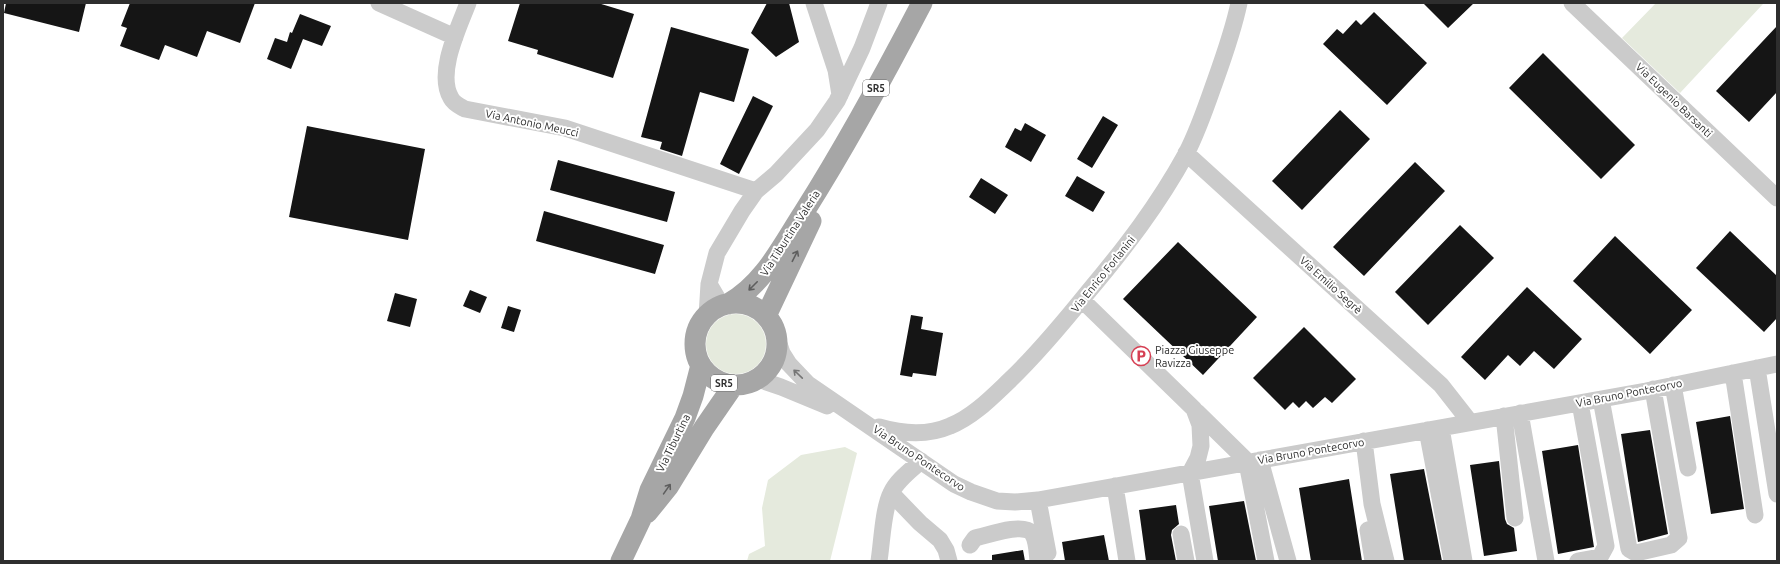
<svg xmlns="http://www.w3.org/2000/svg" width="1780" height="564" font-family="Ubuntu,sans-serif">
<style>
.green{fill:#e5eadd}
.building{fill:#151515}
.lines{fill:none;stroke-linecap:round;stroke-linejoin:round}
.minor{stroke:#cbcbcb;stroke-width:17}
.major{stroke:#a6a6a6;stroke-width:21}
.oneway{stroke:#5e5e5e}
.oneway2{stroke:#757575}
.labels{text-anchor:middle;stroke-width:4;stroke-linejoin:round;paint-order:stroke}
.shield{fill:#fff;stroke:#6d6d6d;stroke-width:1}
.shield-label{font-size:10px;font-weight:bold;fill:#2e2e2e}
.street-label{font-size:11px;fill:#2e2e2e;stroke:#fff}
.poi-label{font-size:11px;fill:#2e2e2e;stroke:#fff;text-anchor:start}
</style>
<rect width="100%" height="100%" fill="#fff"/>
<path class="green" d="M 1656,3 L 1762,3 L 1763,4 L 1680,93 L 1622,38 Z
M706 344a30 30 0 1 1 60 0a30 30 0 1 1-60 0Z
M 845,447 L 857,453 L 830,561 L 747,561 L 749,554 L 765,546 L 762,508 L 768,480 L 801,455 Z"/>
<path class="building" d="M 6,3 L 86,3 L 79,32 L 4,13 Z
M 130,3 L 255,3 L 240,43 L 207,31 L 197,57 L 165,45 L 159,60 L 120,46 L 127,28 L 121,26 Z
M 520,3 L 598,3 L 634,14 L 613,78 L 537,54 L 538,50 L 508,41 Z
M 767,3 L 789,3 L 799,42 L 776,57 L 751,33 Z
M 1423,3 L 1474,3 L 1448,28 Z
M 1374,12 L 1427,63 L 1387,105 L 1323,44 L 1337,29 L 1343,34 L 1356,20 L 1361,25 Z
M 300,14 L 331,26 L 322,46 L 303,39 L 291,69 L 267,59 L 275,38 L 287,42 L 290,32 L 292,33 Z
M 1777,26 L 1777,92 L 1749,122 L 1716,91 Z
M 671,27 L 749,49 L 734,102 L 700,92 L 682,156 L 660,149 L 662,142 L 641,137 Z
M 1543,53 L 1635,145 L 1601,179 L 1509,88 Z
M 753,96 L 773,106 L 739,174 L 720,164 Z
M 1340,110 L 1370,139 L 1302,210 L 1272,181 Z
M 1103,116 L 1118,125 L 1092,168 L 1077,159 Z
M 1025,123 L 1046,135 L 1031,162 L 1005,147 L 1015,128 L 1021,131 Z
M 307,126 L 425,149 L 408,240 L 289,217 Z
M 558,160 L 675,192 L 667,222 L 550,190 Z
M 1415,162 L 1445,191 L 1364,276 L 1333,247 Z
M 1077,176 L 1105,192 L 1093,212 L 1065,196 Z
M 981,178 L 1008,195 L 995,214 L 969,197 Z
M 544,211 L 664,245 L 655,274 L 536,241 Z
M 1460,225 L 1494,258 L 1428,325 L 1395,292 Z
M 1730,231 L 1777,276 L 1777,318 L 1764,332 L 1696,268 Z
M 1615,236 L 1692,310 L 1650,354 L 1573,281 Z
M 1178,242 L 1257,317 L 1203,375 L 1123,299 Z
M 1527,287 L 1582,339 L 1554,369 L 1534,351 L 1520,366 L 1508,355 L 1485,380 L 1461,357 Z
M 470,290 L 487,297 L 480,313 L 463,306 Z
M 395,293 L 417,299 L 410,327 L 387,321 Z
M 508,306 L 521,310 L 514,332 L 501,328 Z
M 911,315 L 923,317 L 921,329 L 943,333 L 936,376 L 913,373 L 912,377 L 900,375 Z
M 1304,327 L 1356,379 L 1332,403 L 1325,397 L 1313,408 L 1306,401 L 1299,408 L 1293,402 L 1285,410 L 1253,378 Z
M 1730,416 L 1744,509 L 1711,514 L 1696,422 Z
M 1650,430 L 1668,534 L 1638,542 L 1621,434 Z
M 1578,445 L 1594,547 L 1558,554 L 1542,451 Z
M 1499,461 L 1505,519 L 1507,524 L 1514,528 L 1517,551 L 1484,556 L 1470,465 Z
M 1424,469 L 1442,561 L 1404,561 L 1390,474 Z
M 1349,479 L 1362,561 L 1311,561 L 1299,488 Z
M 1244,501 L 1256,561 L 1218,561 L 1209,506 Z
M 1176,505 L 1179,524 L 1172,530 L 1171,535 L 1176,561 L 1146,561 L 1139,510 Z
M 1104,535 L 1109,561 L 1065,561 L 1062,542 Z
M 1023,550 L 1025,561 L 992,561 L 992,555 Z"/>
<g class="lines">
<path class="minor" d="M 379,3 L 455,37
M 468,3 C 459,27 436,73 451,98 C 454,104 460,106 465,109 L 565,128 L 756,191
M 814,3 L 836,70 L 840,95
M 1572,3 L 1777,198
M 1186,153 L 1441,385 L 1470,422
M 709,284 L 717,253 L 742,211 L 756,191 L 776,174 L 817,130 L 837,101 L 862,48 L 879,3
M 1082,300 L 1194,409 L 1200,425 L 1201,446 L 1198,458 L 1190,473 L 1205,561
M 707,316 L 709,284 L 722,306
M 777,338 L 782,353 L 789,364 L 808,384 L 954,484 L 971,492 L 997,501 L 1015,502 L 1038,500 L 1646,391 L 1777,364
M 1757,368 L 1777,494
M 1733,373 L 1755,515
M 758,379 L 781,387 L 827,406
M 1673,385 L 1688,468
M 1601,399 L 1629,549 L 1636,553 L 1671,545 L 1679,538 L 1653,389
M 1197,412 L 1248,462
M 1520,413 L 1546,561
M 1504,416 L 1515,518
M 879,427 C 903,434 927,436 950,426 C 973,417 992,397 1010,380 C 1038,353 1063,323 1088,292 C 1125,248 1158,205 1186,154 C 1197,133 1205,110 1213,87 C 1223,59 1233,32 1239,3
M 1441,428 L 1464,561
M 1427,430 L 1452,561
M 1364,441 L 1372,504 L 1386,561
M 1260,460 L 1288,561
M 1247,463 L 1266,561
M 1115,486 L 1127,561
M 891,493 L 920,523 L 940,540 L 946,550 L 949,561
M 1038,500 L 1048,553
M 1368,530 L 1373,561
M 1181,534 L 1186,561
M 970,545 L 975,538 L 979,537 C 991,534 1023,523 1032,533 C 1037,540 1037,552 1038,561
M 879,561 C 882,542 883,509 891,493 C 897,480 911,470 921,461
M 1578,561 L 1600,557 L 1606,546 L 1580,403"/>
<path class="major" d="M695 344a41 41 0 1 1 82 0a41 41 0 1 1-82 0Z
M 728,304 C 764,284 782,246 804,212 C 847,144 885,74 922,3
M 766,316 L 811,221
M 647,513 L 668,487 L 704,428 L 733,386
M 621,561 L 641,519 L 650,490 L 685,418 L 693,396 L 701,365"/>
</g>
<defs><path id="oneway-shaft" d="M-6 0H5M1.5-3L5.5 0L1.5 3" fill="none" stroke-width="1.6" stroke-linecap="round" stroke-linejoin="round"/></defs>
<g class="oneway">
<use href="#oneway-shaft" transform="translate(795 256) rotate(-63)"/>
<use href="#oneway-shaft" transform="translate(753 286) rotate(135)"/>
<use href="#oneway-shaft" transform="translate(667 489) rotate(-55)"/>
</g>
<use class="oneway2" href="#oneway-shaft" transform="translate(798 374) rotate(-136)"/>
<defs>
<symbol id="parking-ring" viewBox="-11 -11 22 22"><circle r="9.5" fill="#fff" stroke="#d63f53" stroke-width="1.5"/><path d="M-3.5-5.5H1a3.5 3.5 0 0 1 0 7H-1V5.5H-3.5ZM-1-3.4V-.6H.8a1.4 1.4 0 0 0 0-2.8Z" fill="#d63f53"/></symbol>
</defs>
<g fill-rule="evenodd">
<use href="#parking-ring" x="1130" y="345" width="22" height="22"/>
</g>
<g class="labels">
<g class="shield">
<rect x="863" y="80" width="26" height="16" rx="3"/>
<rect x="711" y="375" width="26" height="16" rx="3"/>
</g>
<g class="shield-label">
<text x="876" y="92">SR5</text>
<text x="724" y="387">SR5</text>
</g>
<g class="street-label">
<text transform="translate(1674 100) rotate(44)" y="4">Via Eugenio Barsanti</text>
<text transform="translate(532 123) rotate(12)" y="4">Via Antonio Meucci</text>
<text transform="translate(790 233) rotate(-57)" y="4">Via Tiburtina Valeria</text>
<text transform="translate(1103 274) rotate(-51)" y="4">Via Enrico Forlanini</text>
<text transform="translate(1331 285) rotate(42)" y="4">Via Emilio Segrè</text>
<text transform="translate(1629 393) rotate(-11)" y="4">Via Bruno Pontecorvo</text>
<text transform="translate(673 443) rotate(-64)" y="4">Via Tiburtina</text>
<text transform="translate(1311 451) rotate(-10)" y="4">Via Bruno Pontecorvo</text>
<text transform="translate(919 458) rotate(34)" y="4">Via Bruno Pontecorvo</text>
</g>
<g class="poi-label">
<text x="1155" y="354">Piazza Giuseppe<tspan x="1155" dy="13">Ravizza</tspan></text>
</g>
</g>
<rect width="1780" height="564" fill="none" stroke="#2e2e2e" stroke-width="8"/>
</svg>
